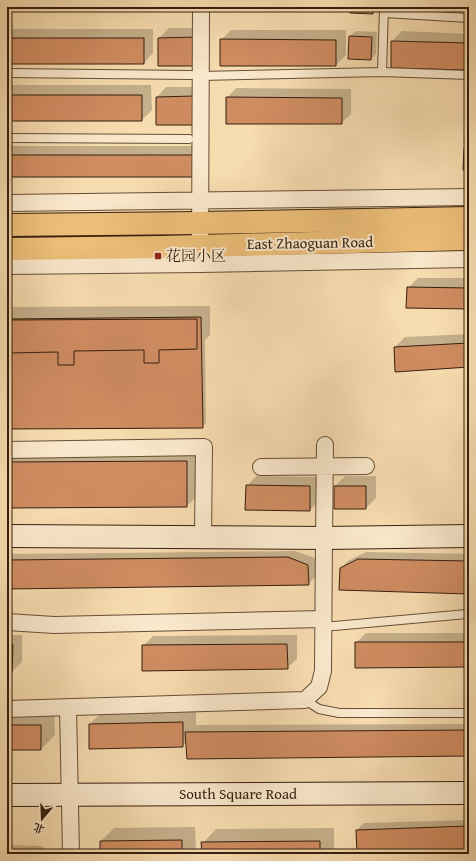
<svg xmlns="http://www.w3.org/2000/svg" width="476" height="861" font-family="'Gentium Book Plus','Noto Serif SC',serif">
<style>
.shadow{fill:#0003}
.building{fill:#cf8c61;stroke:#351f0f}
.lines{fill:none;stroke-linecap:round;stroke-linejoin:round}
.lane-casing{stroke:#664e37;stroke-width:10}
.street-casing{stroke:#664e37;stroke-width:18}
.secondary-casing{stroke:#351f0f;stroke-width:24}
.primary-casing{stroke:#351f0f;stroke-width:24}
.lane{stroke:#fae8cc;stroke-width:8}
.street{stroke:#fae8cc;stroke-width:16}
.secondary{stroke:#fae8cc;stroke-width:22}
.primary{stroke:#ecbe78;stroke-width:22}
.poi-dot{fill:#8f2418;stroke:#fae8cc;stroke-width:1.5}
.labels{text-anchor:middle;stroke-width:4;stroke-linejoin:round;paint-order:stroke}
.street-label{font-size:15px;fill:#351f0f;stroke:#fae8cc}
.poi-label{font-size:15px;fill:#351f0f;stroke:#fae8cc;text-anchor:start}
</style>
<rect width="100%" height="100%" fill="#f7dcb0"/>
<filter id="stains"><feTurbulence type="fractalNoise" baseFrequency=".005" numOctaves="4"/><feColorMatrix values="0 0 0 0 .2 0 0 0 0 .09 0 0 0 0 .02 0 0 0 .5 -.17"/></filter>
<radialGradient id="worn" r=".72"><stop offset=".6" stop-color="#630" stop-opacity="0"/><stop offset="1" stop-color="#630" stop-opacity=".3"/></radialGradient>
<path class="shadow" d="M 352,7 L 378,7 L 373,13 Z
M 169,28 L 206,28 L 206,55 L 159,38 Z
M 7,29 L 153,29 L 153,53 L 144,63 L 7,63 Z
M 231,30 L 346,30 L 346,55 L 336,65 L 221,40 Z
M 356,31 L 377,32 L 376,54 L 371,59 L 350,36 Z
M 402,31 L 469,34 L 469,69 L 392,41 Z
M 7,85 L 151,85 L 152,110 L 142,120 L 7,120 Z
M 166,87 L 204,87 L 204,114 L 157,97 Z
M 236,88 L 351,89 L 351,114 L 341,123 L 227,98 Z
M 7,146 L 207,146 L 197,176 L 7,176 Z
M 418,278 L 469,278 L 469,308 L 408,288 Z
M 210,306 L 210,335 L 205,340 L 206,423 L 202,427 L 7,428 L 7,307 Z
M 469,334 L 469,366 L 395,347 L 405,337 Z
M 196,451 L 197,496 L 187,506 L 7,507 L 7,453 Z
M 256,476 L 320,477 L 319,500 L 310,510 L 247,486 Z
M 345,476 L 376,476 L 376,498 L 366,508 L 335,486 Z
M 295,551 L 315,558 L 315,577 L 308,584 L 7,588 L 7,554 Z
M 366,552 L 469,554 L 469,593 L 341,568 L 348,561 Z
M 366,633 L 469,633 L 469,666 L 356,643 Z
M 7,635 L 22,635 L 22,662 L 12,671 L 7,671 Z
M 297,635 L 297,659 L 287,668 L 143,646 L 153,636 Z
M 196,709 L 196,725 L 469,724 L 469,755 L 186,742 L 183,746 L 90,748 L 90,724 L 104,710 Z
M 7,712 L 54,712 L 55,735 L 41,749 L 7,749 Z
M 469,820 L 469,854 L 358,854 L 357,830 L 364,823 Z
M 195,827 L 196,852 L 194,854 L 101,854 L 101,841 L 114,828 Z
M 334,828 L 334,853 L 333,854 L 203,854 L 203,843 L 216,829 Z
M 7,845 L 42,846 L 51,854 L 7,854 Z"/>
<path class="building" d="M 156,7 L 197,7 L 197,8 Z
M 272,7 L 318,7 L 318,8 Z
M 351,7 L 373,7 L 373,14 L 350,13 Z
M 400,7 L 469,7 L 469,9 Z
M 349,36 L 372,37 L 371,60 L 348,59 Z
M 196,37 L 197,66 L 158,66 L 158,38 Z
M 7,38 L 144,38 L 144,64 L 7,64 Z
M 220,39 L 336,40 L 336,66 L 220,66 Z
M 391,41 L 469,43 L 469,70 L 391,68 Z
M 7,95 L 142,95 L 142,121 L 7,121 Z
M 194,96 L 194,125 L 156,125 L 156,97 Z
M 226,97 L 342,98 L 342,124 L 226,124 Z
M 464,148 L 469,148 L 469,170 L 463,170 Z
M 7,155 L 198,155 L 198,177 L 7,177 Z
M 407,287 L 469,288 L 469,309 L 406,308 Z
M 201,317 L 203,428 L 7,429 L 7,319 Z
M 197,319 L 197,349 L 159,350 L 159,363 L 144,363 L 144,350 L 74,351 L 74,365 L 58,365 L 58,352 L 7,353 L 7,320 Z
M 469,343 L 469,367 L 395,372 L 394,347 Z
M 187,461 L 187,507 L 7,508 L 7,462 Z
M 246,485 L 310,486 L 310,511 L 245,510 Z
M 334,486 L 366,486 L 366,509 L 334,509 Z
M 288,557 L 308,565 L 309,585 L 7,589 L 7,560 Z
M 358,559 L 469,561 L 469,594 L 339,590 L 340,568 Z
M 355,642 L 469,642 L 469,667 L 355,668 Z
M 287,644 L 288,669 L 142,671 L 142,645 Z
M 7,645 L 13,645 L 12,672 L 7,672 Z
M 183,722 L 183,747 L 89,749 L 89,724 Z
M 7,725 L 41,725 L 41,750 L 7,750 Z
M 469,730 L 469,756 L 187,759 L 185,732 Z
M 469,826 L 469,854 L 357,854 L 356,830 Z
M 182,840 L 182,854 L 100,854 L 100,841 Z
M 320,841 L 320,854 L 202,854 L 201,842 Z
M 7,850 L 36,851 L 40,854 L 7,854 Z"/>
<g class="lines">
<defs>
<path id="lane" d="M 384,13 L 469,18
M 382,72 L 384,7
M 7,73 L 191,75
M 201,76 L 382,72 L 469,75
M 7,138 L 189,139
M 323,627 L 467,614
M 305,700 L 319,709 L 339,713 L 465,713"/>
<path id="street" d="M 7,203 L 469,197
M 200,257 L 201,7
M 7,266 L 200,264 L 469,259
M 7,450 L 204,447 L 203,537
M 261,467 L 366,466
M 7,622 L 54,625 L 323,619
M 68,707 L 71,854
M 7,709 L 305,700 L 319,687 L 323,671 L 324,538 L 325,445"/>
<path id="secondary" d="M 7,536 L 324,538 L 469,536
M 7,795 L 469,793"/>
<path id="primary" d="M 7,225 L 200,223 L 469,218
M 7,249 L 161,247 L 469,239"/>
</defs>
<use href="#lane" class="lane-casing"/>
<use href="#street" class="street-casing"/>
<use href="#secondary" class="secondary-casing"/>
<use href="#primary" class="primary-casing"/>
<use href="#lane" class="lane"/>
<use href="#street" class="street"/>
<use href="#secondary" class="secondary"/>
<use href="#primary" class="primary"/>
</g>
<rect class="poi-dot" x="154" y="252" width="8" height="8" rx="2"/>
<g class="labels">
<g class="street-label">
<text transform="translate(310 243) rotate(-1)" y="5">East Zhaoguan Road</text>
<text x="238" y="799">South Square Road</text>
</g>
<g class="poi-label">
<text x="166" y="261">花园小区</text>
</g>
</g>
<rect width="476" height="861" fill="none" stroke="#f7dcb0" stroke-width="24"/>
<rect x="8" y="8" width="460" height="845" fill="none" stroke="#351f0f" stroke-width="2"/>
<rect x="12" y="12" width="452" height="837" fill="none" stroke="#351f0f"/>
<g transform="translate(42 819) rotate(199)" stroke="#fae8cc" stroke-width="3" paint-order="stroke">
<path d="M0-3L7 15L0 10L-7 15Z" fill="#351f0f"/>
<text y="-6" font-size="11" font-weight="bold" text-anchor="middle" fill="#351f0f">北</text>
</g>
<rect width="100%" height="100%" filter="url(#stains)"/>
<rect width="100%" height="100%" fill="url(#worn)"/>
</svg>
